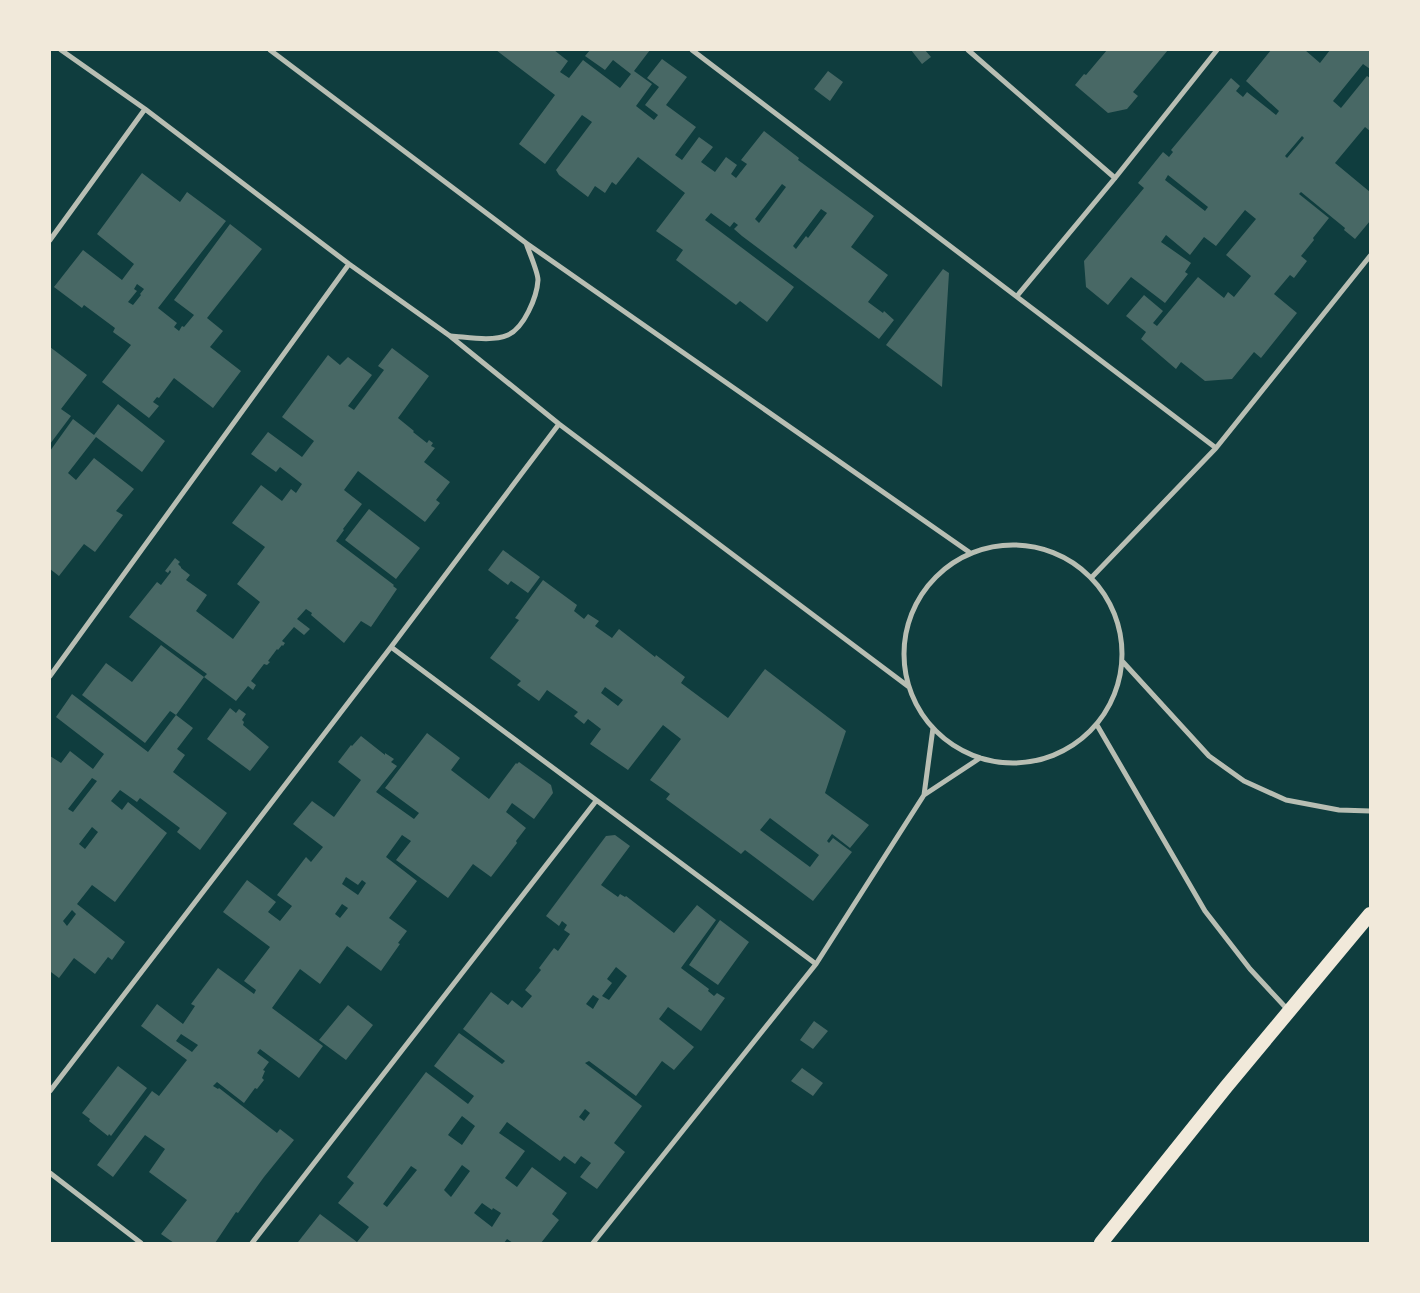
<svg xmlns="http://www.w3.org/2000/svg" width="1420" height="1293" font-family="'Noto Sans',sans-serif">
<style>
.building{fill:#486865;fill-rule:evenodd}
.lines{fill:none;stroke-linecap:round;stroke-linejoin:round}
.minor{stroke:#b8beb3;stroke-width:5}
.trunk{stroke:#f1e9da;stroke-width:14}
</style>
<rect width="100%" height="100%" fill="#0f3d3e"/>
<path class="building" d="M 496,50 L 554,50 L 568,61 L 560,72 L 569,78 L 583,60 L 620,88 L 631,74 L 613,60 L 605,70 L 585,56 L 590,50 L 650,50 L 634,71 L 652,84 L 636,106 L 654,120 L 658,115 L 645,105 L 659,87 L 647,78 L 662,59 L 687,77 L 666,105 L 696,127 L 675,155 L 682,160 L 699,137 L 713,147 L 701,162 L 715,172 L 726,157 L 737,165 L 731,174 L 736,178 L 747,164 L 741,160 L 764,131 L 799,158 L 798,160 L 874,216 L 851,247 L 888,275 L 868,302 L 883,313 L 884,311 L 894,320 L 879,339 L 742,236 L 734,229 L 738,225 L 734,222 L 730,227 L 711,213 L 705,220 L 794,287 L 767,322 L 740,301 L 736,305 L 676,260 L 683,250 L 656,231 L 685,193 L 638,157 L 616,185 L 612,182 L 605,193 L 595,186 L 588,197 L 559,175 L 556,170 L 592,122 L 582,115 L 545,164 L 519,144 L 555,95 ZM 782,184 L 786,187 L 759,223 L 755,219 ZM 821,209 L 827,213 L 808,238 L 806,236 L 796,249 L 793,246 Z
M 911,50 L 925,50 L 931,57 L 922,64 Z
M 1107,50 L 1168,50 L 1133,92 L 1138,96 L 1127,109 L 1108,113 L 1075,85 L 1084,74 L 1086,75 Z
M 1271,50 L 1305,50 L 1320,63 L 1330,50 L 1370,50 L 1370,69 L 1363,64 L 1333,101 L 1341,108 L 1367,76 L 1370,78 L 1370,131 L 1365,127 L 1335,163 L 1370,192 L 1370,221 L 1355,239 L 1344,230 L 1345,228 L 1301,192 L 1299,194 L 1329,218 L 1313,238 L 1314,240 L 1301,256 L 1307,261 L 1294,278 L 1290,275 L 1274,294 L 1297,313 L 1261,358 L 1254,352 L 1232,379 L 1205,381 L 1181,362 L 1176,369 L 1141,339 L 1146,332 L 1126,316 L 1144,295 L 1163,311 L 1153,323 L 1157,326 L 1198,277 L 1224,298 L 1228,292 L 1234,297 L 1251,276 L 1226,255 L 1256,219 L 1245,210 L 1216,246 L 1204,237 L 1190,255 L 1166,235 L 1161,242 L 1191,263 L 1185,272 L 1188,274 L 1165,303 L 1131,277 L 1108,305 L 1086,287 L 1084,261 L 1144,188 L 1138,183 L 1163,152 L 1169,157 L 1173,152 L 1171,150 L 1231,78 L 1240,86 L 1236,91 L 1243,97 L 1247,92 L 1276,115 L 1279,111 L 1246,81 ZM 1302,136 L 1304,138 L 1287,158 L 1285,156 ZM 1168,175 L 1208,207 L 1205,211 L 1165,180 Z
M 828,71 L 843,82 L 830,101 L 814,89 Z
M 142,173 L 180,202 L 187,192 L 226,221 L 158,308 L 177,323 L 174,327 L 179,331 L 182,326 L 184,327 L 194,315 L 174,300 L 230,224 L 262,249 L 207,318 L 223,331 L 210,347 L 241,371 L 213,408 L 174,378 L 159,398 L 157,397 L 153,402 L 159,406 L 149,418 L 102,382 L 131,345 L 113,332 L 115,328 L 84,305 L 82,308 L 54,287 L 83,250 L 122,280 L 134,264 L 97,234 ZM 137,284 L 144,289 L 140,294 L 141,295 L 133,305 L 128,302 L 137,291 L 134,289 Z
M 943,269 L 949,273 L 942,387 L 886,345 Z
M 50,347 L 87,375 L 61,409 L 71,416 L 50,444 Z
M 392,348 L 429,376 L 398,418 L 414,431 L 413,432 L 427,443 L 429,440 L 433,443 L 431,446 L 435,448 L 424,462 L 450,482 L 436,500 L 440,503 L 425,522 L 358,471 L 344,490 L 362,504 L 343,529 L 344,530 L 336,541 L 394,585 L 393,586 L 397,589 L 371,627 L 361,621 L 344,643 L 311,615 L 312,613 L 306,609 L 297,619 L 310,629 L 304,635 L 294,627 L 282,641 L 285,643 L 283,646 L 282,645 L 278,650 L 277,649 L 268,661 L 270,662 L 267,665 L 264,664 L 251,681 L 256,685 L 253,690 L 248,686 L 236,701 L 204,677 L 176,715 L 170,711 L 145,743 L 82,695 L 106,663 L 132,682 L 161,645 L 204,677 L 207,674 L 129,617 L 157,582 L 161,585 L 171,572 L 170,570 L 168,573 L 165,571 L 175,558 L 180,562 L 178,564 L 181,567 L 181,568 L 190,575 L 186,580 L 207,595 L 196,611 L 233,639 L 260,602 L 237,584 L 265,547 L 232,523 L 261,485 L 282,501 L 291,489 L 296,493 L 302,484 L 280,467 L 276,472 L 251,454 L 268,432 L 302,457 L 314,441 L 282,417 L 328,355 L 340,365 L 348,357 L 372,375 L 348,406 L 354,410 L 384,370 L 378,366 Z
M 118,404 L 165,441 L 142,472 L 96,437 L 68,473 L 76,480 L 94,458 L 134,489 L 116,511 L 123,515 L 95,552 L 84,544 L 59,576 L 50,569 L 50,451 L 73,419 L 94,435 Z
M 369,509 L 420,548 L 396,579 L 345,540 Z
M 503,550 L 540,577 L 528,593 L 511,581 L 508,585 L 488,570 Z
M 543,580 L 577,605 L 574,611 L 584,619 L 588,614 L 599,621 L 595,626 L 612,638 L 619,629 L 655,657 L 656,655 L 685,677 L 681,683 L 728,718 L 765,669 L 846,731 L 825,793 L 869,825 L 850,848 L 832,834 L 827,841 L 829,843 L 833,838 L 852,852 L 813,901 L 745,850 L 741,854 L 666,799 L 670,794 L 650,780 L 681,739 L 663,725 L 628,770 L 590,744 L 601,729 L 588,719 L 584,724 L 574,716 L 578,712 L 547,690 L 539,701 L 517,685 L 521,681 L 490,658 L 519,620 L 515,618 ZM 605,687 L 623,700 L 618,706 L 601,693 ZM 770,818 L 819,855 L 810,867 L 760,830 Z
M 72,694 L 148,752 L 176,715 L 193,728 L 177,749 L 185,755 L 173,772 L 227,813 L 200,850 L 177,832 L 180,828 L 140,798 L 137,802 L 120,790 L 111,801 L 122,810 L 128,802 L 167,833 L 115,902 L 92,885 L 77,904 L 125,942 L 112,960 L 108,957 L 95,974 L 74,958 L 59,978 L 51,972 L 50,974 L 50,756 L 61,763 L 70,751 L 93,769 L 104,754 L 56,717 ZM 92,778 L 97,781 L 73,812 L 68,809 ZM 92,827 L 98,832 L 85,849 L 79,844 ZM 72,910 L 76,914 L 67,926 L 63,921 Z
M 230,708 L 236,713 L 239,709 L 246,714 L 242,720 L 244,722 L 243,725 L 269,747 L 250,771 L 207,739 Z
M 427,733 L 460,758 L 451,770 L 489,799 L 516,763 L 517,764 L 519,762 L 551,785 L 553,793 L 534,819 L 512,803 L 506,812 L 526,828 L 516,841 L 517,843 L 491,877 L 473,864 L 448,898 L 396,860 L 411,841 L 402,835 L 386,857 L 417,881 L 389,918 L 407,931 L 398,943 L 400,944 L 381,971 L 347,946 L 320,984 L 300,969 L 272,1008 L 323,1046 L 299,1078 L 260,1049 L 257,1053 L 269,1062 L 263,1070 L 265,1071 L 262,1078 L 264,1080 L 257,1089 L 255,1088 L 244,1103 L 217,1082 L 213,1086 L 218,1089 L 219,1088 L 277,1133 L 280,1129 L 294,1140 L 264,1177 L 238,1213 L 236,1212 L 215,1243 L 174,1243 L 161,1234 L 187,1200 L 149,1172 L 165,1149 L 145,1135 L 113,1177 L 97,1165 L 152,1091 L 159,1096 L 187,1060 L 141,1026 L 157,1004 L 183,1024 L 195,1006 L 191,1004 L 218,968 L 254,994 L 256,990 L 244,981 L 270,947 L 223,912 L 247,880 L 276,902 L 268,912 L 280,921 L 292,906 L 277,895 L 306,857 L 311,862 L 323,847 L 293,824 L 312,801 L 334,817 L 361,780 L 338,762 L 351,745 L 352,746 L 361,736 L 385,755 L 385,753 L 394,759 L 391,762 L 397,766 L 376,792 L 414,819 L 419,813 L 385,788 ZM 346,877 L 358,885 L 362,880 L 366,883 L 358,895 L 342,884 ZM 342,904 L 348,908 L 340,918 L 335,914 ZM 181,1034 L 198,1045 L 192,1052 L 176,1041 Z
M 615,835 L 630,846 L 601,885 L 618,897 L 620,894 L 625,897 L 626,896 L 674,933 L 697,905 L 716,920 L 681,968 L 709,989 L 708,991 L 714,996 L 717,993 L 725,998 L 701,1031 L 668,1007 L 659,1019 L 694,1047 L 674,1070 L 662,1061 L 636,1096 L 589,1061 L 585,1063 L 642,1106 L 614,1143 L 625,1152 L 597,1189 L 580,1177 L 591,1163 L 581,1156 L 575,1164 L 564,1156 L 560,1161 L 507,1122 L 499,1133 L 525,1151 L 505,1178 L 517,1187 L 532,1167 L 567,1193 L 552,1214 L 559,1220 L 541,1243 L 513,1243 L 507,1239 L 504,1243 L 300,1243 L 298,1242 L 320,1214 L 357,1242 L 369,1227 L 338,1203 L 354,1183 L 347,1177 L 426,1072 L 468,1104 L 474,1096 L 434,1066 L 459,1033 L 502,1064 L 505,1061 L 463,1029 L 491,992 L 508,1005 L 512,1000 L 522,1008 L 532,996 L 525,990 L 541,970 L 539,968 L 554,948 L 558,951 L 570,934 L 564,930 L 567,925 L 562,921 L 559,926 L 546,916 L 606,836 ZM 616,967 L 627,976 L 609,1000 L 602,996 L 612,983 L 607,979 ZM 593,995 L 599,999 L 593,1009 L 586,1004 ZM 585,1109 L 590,1113 L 584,1121 L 579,1117 ZM 462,1116 L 475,1126 L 462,1145 L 448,1135 ZM 462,1165 L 470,1171 L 451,1197 L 444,1190 ZM 411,1166 L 417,1170 L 387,1207 L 383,1204 ZM 482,1203 L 492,1210 L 493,1208 L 501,1213 L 492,1227 L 474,1213 Z
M 720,920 L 749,942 L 718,985 L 689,965 Z
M 348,1005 L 373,1025 L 346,1060 L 319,1040 Z
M 814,1021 L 828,1031 L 813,1049 L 800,1040 Z
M 118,1066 L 147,1088 L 111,1136 L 109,1134 L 108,1136 L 89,1121 L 90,1119 L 82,1113 Z
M 802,1068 L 823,1083 L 813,1096 L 791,1081 Z"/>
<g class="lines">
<path class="minor" d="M 61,50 L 145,109 L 349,264 L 450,336 L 559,424 L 909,687
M 270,50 L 526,243 L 969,552
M 692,50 L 1216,448
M 968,50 L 1115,178
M 50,240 L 145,109
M 1017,296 L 1115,178 L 1217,50
M 451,336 C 467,337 492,342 508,335 C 524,328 537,297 538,280 C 538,272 529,252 526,243
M904 654a109 109 0 1 1 218 0a109 109 0 1 1-218 0Z
M 1092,577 L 1216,448 L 1370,256
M 391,647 L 816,964
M 1123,662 L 1209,756 L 1244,781 L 1286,800 L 1339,810 L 1370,811
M 50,676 L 349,264
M 1097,725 L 1205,911 L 1250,969 L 1288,1010
M 924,795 L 933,728
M 50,1091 L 391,647 L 559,424
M 50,1173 L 141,1243
M 252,1243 L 596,801
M 593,1243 L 816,964 L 924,795 L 980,758"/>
<path class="trunk" d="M 1101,1243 L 1226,1087 L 1370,914"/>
</g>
<rect width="1420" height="1293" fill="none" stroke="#f1e9da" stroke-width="102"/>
</svg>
